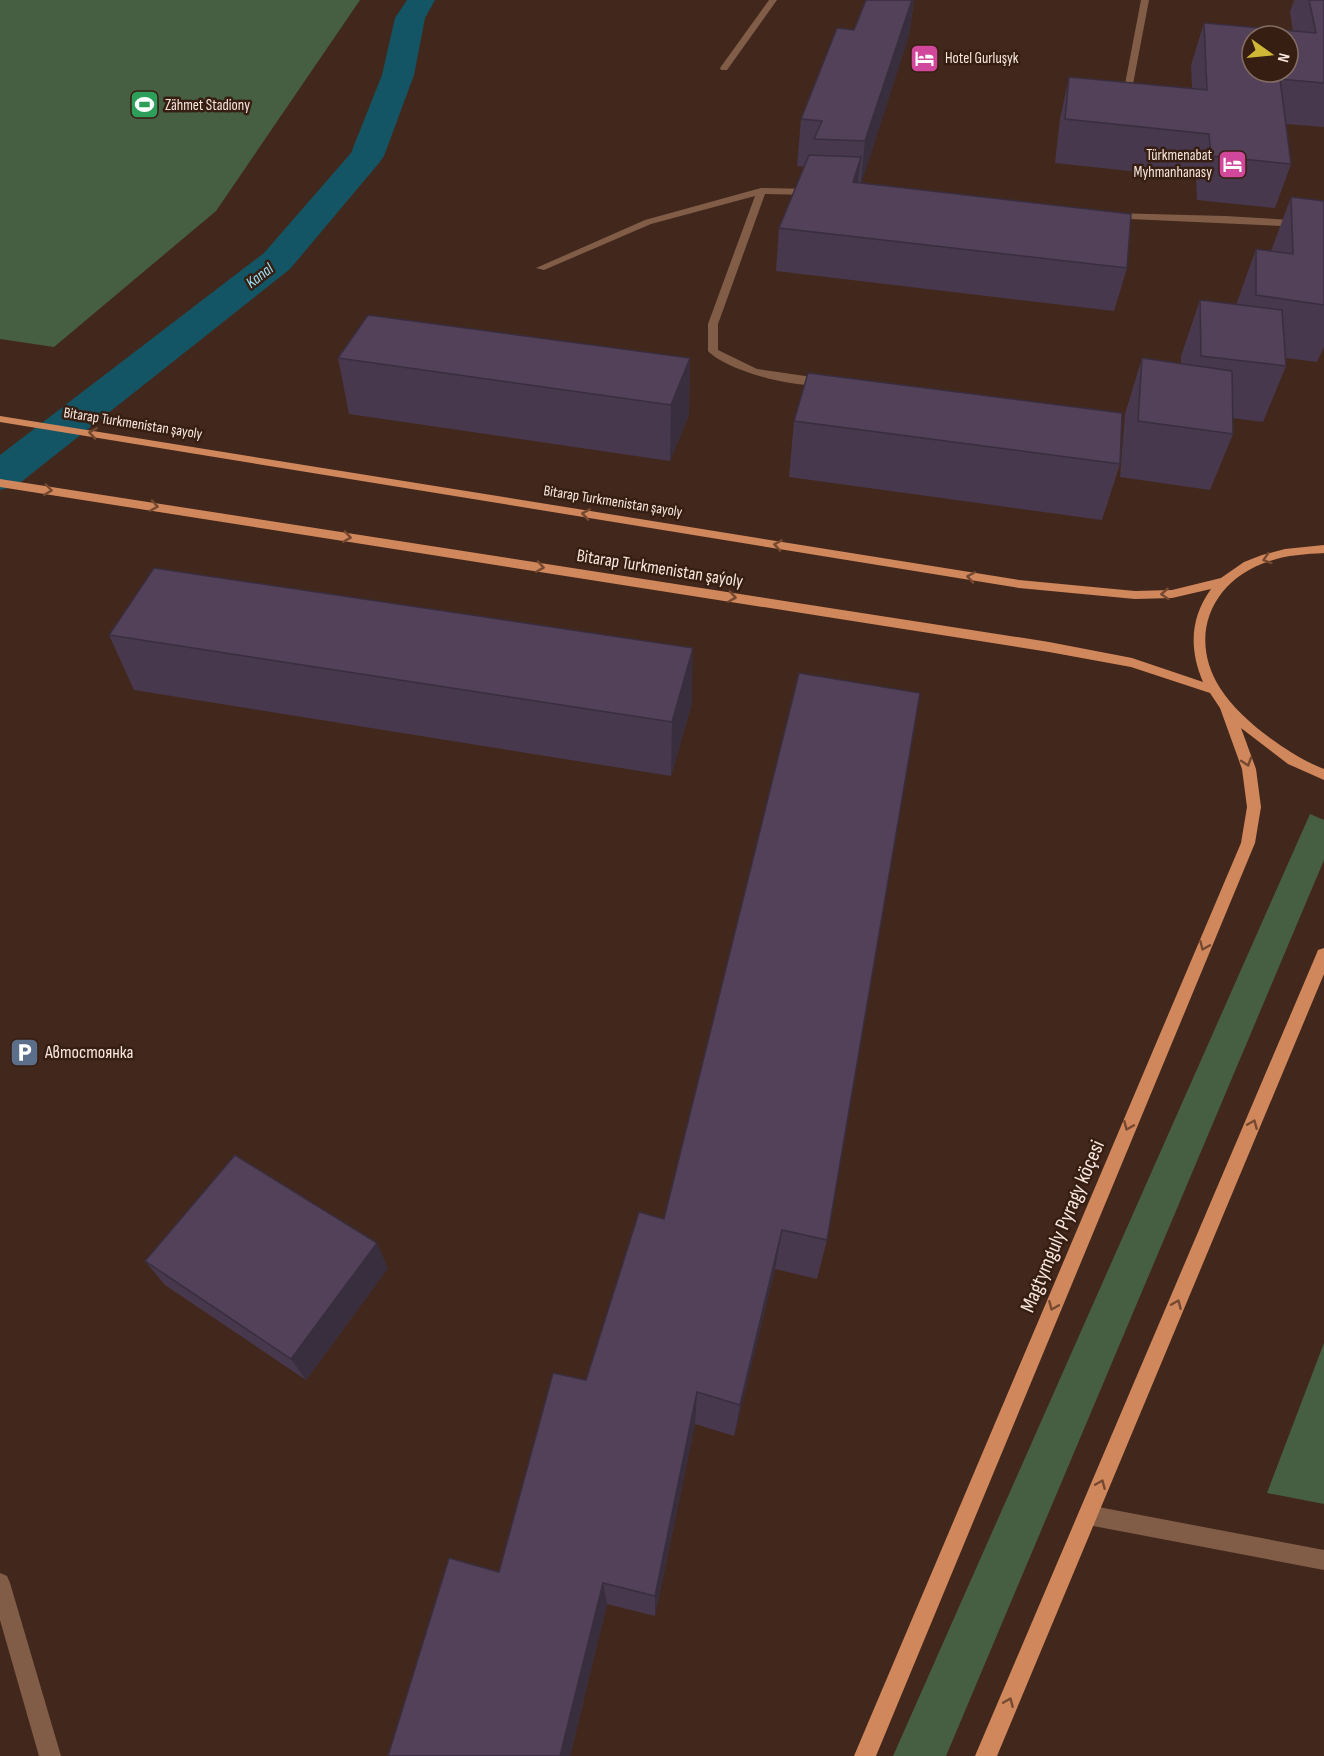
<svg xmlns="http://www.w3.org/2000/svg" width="1324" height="1756" font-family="'Sofia Sans Condensed',sans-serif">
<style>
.green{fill:#465e42}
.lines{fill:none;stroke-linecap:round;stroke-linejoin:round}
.canal{fill:#135564;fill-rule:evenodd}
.minor{fill:#815d48;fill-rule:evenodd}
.major{fill:#d1875c;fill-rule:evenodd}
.wall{fill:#47384d}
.shaded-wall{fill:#392e3e}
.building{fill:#524159;stroke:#392e3e;stroke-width:1.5;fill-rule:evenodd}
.oneway{stroke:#754830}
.labels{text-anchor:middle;stroke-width:5;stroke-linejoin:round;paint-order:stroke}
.far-poi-label{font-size:15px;fill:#f8e6df;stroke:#371e12;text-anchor:start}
.far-street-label{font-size:15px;fill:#f8e6df;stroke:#371e12}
.far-water-label{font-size:16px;font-style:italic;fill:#99e2f7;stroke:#371e12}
.street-label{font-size:18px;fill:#f8e6df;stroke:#371e12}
.poi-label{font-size:18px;fill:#f8e6df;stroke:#371e12;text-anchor:start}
.near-street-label{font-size:21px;fill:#f8e6df;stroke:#371e12}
</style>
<rect width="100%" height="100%" fill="#42281c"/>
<path class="green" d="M 0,0 L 360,0 L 216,211 L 54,347 L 0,339 Z
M 1310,814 L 1324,820 L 1324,860 L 946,1756 L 893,1756 Z
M 1324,1343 L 1324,1504 L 1267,1493 Z"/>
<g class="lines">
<path class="canal" d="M 407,0 L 435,0 L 425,18 L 414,75 L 384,156 L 379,163 L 290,269 L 16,486 L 0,490 L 0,455 L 264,253 L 351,153 L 382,75 L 395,18 Z"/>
<path class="minor" d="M 769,0 L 777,0 L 727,70 L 721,70 L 720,68 Z
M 1141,0 L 1149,0 L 1130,100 L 1126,103 L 1122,100 Z
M 761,188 L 813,189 L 818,192 L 813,195 L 765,194 L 718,324 L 718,350 L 757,369 L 826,379 L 831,382 L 830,384 C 801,390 728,372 708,351 L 708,324 L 755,196 L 651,224 L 544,270 L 536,268 L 645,220 Z
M 1111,213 L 1225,216 L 1324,222 L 1324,228 L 1108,218 L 1108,214 Z
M 1088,1505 L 1324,1550 L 1324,1570 L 1088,1525 L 1081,1522 L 1078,1515 L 1081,1508 Z
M 0,1573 L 7,1576 L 10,1583 L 61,1756 L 39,1756 L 0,1620 Z"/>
<path class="major" d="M 0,416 L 1019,580 L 1135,591 L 1172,590 L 1221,578 L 1244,562 L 1262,555 L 1285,549 L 1324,545 L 1324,553 C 1306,554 1287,555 1270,561 C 1212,579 1187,636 1220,688 C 1240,720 1290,756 1324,769 L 1324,780 L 1288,764 L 1241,728 L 1256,769 L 1261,807 L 1255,843 L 876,1756 L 854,1756 L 1241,843 L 1247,807 L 1242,769 L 1220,708 L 1210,693 L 1131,667 L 1049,652 L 0,487 L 0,479 L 1049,642 L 1132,658 L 1203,682 C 1189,649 1190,618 1211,589 L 1172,598 L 1135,599 L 1019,588 L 0,422 Z
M 1324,948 L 1324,974 L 997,1756 L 975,1756 L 1316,955 L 1318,950 Z"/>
</g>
<path class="wall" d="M 866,0 L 914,0 L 909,35 L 861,183 L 1127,268 L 1114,311 L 776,271 L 779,228 L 805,167 L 797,166 L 801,119 L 854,30 Z
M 1294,0 L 1324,0 L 1324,127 L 1286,124 L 1291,164 L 1275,208 L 1197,200 L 1196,178 L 1055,163 L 1060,119 L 1069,77 L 1192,88 L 1191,65 L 1204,23 L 1293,31 L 1290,12 Z
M 1291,197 L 1324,201 L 1324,347 L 1317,362 L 1286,358 L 1286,366 L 1263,422 L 1232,418 L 1233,434 L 1210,490 L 1120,477 L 1125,414 L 1142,358 L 1181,364 L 1181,356 L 1200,300 L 1236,305 L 1256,249 L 1271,251 Z
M 338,358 L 690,358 L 689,414 L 670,461 L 349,414 Z
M 794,421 L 1120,464 L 1102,520 L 789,477 Z
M 109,635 L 692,703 L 671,776 L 134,690 Z
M 799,673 L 827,1240 L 817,1279 L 775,1269 L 734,1436 L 695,1424 L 655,1616 L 607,1604 L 570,1756 L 388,1756 L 499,1572 L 664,1219 Z
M 145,1261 L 388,1268 L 306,1380 L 165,1285 Z"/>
<path class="shaded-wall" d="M 912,0 L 914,0 L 909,35 L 860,188 L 865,141 Z
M 861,157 L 856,198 L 853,182 Z
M 690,358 L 689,414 L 670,461 L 671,405 Z
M 693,648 L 692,703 L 671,776 L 672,722 Z
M 782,1230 L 775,1269 L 734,1436 L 740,1405 Z
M 377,1243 L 388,1268 L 306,1380 L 291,1359 Z
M 697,1392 L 695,1424 L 655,1616 L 655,1596 Z
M 603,1583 L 607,1604 L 570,1756 L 560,1756 Z"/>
<path class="building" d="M 866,0 L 912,0 L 865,141 L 814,139 L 822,121 L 801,119 L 837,28 L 854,30 Z
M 1309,0 L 1324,0 L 1324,83 L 1280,79 L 1291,164 L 1211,156 L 1209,134 L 1065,119 L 1069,77 L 1207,90 L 1204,23 L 1316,33 ZM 1252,36 L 1288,36 L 1288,72 L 1252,72 Z
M 809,155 L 861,157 L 853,182 L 1131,214 L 1127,268 L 779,228 Z
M 1291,197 L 1324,201 L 1324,305 L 1256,295 L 1256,249 L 1293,254 Z
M 1200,300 L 1282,310 L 1286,366 L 1201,356 Z
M 368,315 L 690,358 L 671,405 L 338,358 Z
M 1142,358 L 1232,371 L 1233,434 L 1138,421 Z
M 808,373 L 1122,413 L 1120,464 L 794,421 Z
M 154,568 L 693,648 L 672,722 L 109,635 Z
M 799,673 L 920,693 L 827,1240 L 782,1230 L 740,1405 L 697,1392 L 655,1596 L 603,1583 L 560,1756 L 388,1756 L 449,1558 L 499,1572 L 553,1373 L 586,1380 L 639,1212 L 664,1219 Z
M 235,1155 L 377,1243 L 291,1359 L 145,1261 Z"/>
<defs><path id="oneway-chevron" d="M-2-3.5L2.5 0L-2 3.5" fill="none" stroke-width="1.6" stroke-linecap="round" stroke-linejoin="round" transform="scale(1.5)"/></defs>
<g class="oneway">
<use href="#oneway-chevron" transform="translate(93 433) rotate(-171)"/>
<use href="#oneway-chevron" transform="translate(48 490) rotate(8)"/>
<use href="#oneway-chevron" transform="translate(154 506) rotate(9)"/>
<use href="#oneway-chevron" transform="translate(586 514) rotate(-171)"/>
<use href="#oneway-chevron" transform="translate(347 537) rotate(9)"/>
<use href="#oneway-chevron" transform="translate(778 545) rotate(-171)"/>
<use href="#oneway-chevron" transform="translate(1267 559) rotate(162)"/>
<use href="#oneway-chevron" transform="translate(540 567) rotate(9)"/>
<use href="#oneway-chevron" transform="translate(971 577) rotate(-171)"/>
<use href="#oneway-chevron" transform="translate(1165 594) rotate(176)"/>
<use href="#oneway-chevron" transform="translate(732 597) rotate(9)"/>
<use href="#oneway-chevron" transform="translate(1247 762) rotate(72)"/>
<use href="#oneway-chevron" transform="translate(1204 946) rotate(113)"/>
<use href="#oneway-chevron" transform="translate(1253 1124) rotate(-67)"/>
<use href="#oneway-chevron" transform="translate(1128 1126) rotate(113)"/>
<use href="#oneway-chevron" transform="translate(1177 1304) rotate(-67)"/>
<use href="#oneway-chevron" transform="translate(1053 1306) rotate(113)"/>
<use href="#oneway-chevron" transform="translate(1101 1484) rotate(-67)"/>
<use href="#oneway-chevron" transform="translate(1009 1702) rotate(-67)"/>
</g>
<defs>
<symbol id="hotel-square" viewBox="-11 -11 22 22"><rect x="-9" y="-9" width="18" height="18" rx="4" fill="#d1479c" stroke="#371e12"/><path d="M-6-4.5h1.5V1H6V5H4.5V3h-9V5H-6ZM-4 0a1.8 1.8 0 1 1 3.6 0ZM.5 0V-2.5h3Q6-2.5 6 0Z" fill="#fff"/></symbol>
<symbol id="stadium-square" viewBox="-11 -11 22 22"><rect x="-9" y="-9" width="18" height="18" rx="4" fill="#2e9e5b" stroke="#371e12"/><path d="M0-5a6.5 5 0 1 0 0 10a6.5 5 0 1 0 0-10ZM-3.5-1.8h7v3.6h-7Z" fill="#fff"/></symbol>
<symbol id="parking-square" viewBox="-11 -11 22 22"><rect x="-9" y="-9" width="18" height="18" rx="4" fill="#5c6f8a" stroke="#371e12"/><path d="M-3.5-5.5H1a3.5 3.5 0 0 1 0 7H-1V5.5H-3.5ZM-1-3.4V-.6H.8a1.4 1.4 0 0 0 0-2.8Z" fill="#fff"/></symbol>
</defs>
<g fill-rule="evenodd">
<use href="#hotel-square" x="908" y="42" width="33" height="33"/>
<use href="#stadium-square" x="128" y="88" width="33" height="33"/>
<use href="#hotel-square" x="1216" y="148" width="33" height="33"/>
<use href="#parking-square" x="8" y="1036" width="33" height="33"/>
</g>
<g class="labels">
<g class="far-poi-label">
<text x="945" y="63">Hotel Gurluşyk</text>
<text x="165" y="110">Zähmet Stadiony</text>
<text x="1212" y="160" text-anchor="end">Türkmenabat<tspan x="1212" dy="17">Myhmanhanasy</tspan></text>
</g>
<g class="far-street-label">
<text transform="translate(133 423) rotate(9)" y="5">Bitarap Turkmenistan şayoly</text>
<text transform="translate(613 501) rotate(9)" y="5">Bitarap Turkmenistan şayoly</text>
</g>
<g class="far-water-label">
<text transform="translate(259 275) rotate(-38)" y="6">Kanal</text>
</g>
<g class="street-label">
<text transform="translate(660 568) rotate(9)" y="6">Bitarap Turkmenistan şaýoly</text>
</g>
<g class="poi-label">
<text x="45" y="1058">Автостоянка</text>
</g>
<g class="near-street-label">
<text transform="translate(1062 1226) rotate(-67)" y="7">Magtymguly Pyragy köçesi</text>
</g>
</g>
<g transform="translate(1270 54) rotate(105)"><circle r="28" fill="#371e12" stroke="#846e64" stroke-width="1.5"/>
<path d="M0-4.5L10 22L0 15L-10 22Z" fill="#d1b736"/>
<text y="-9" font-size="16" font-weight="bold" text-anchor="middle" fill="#f8e6df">N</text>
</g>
</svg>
